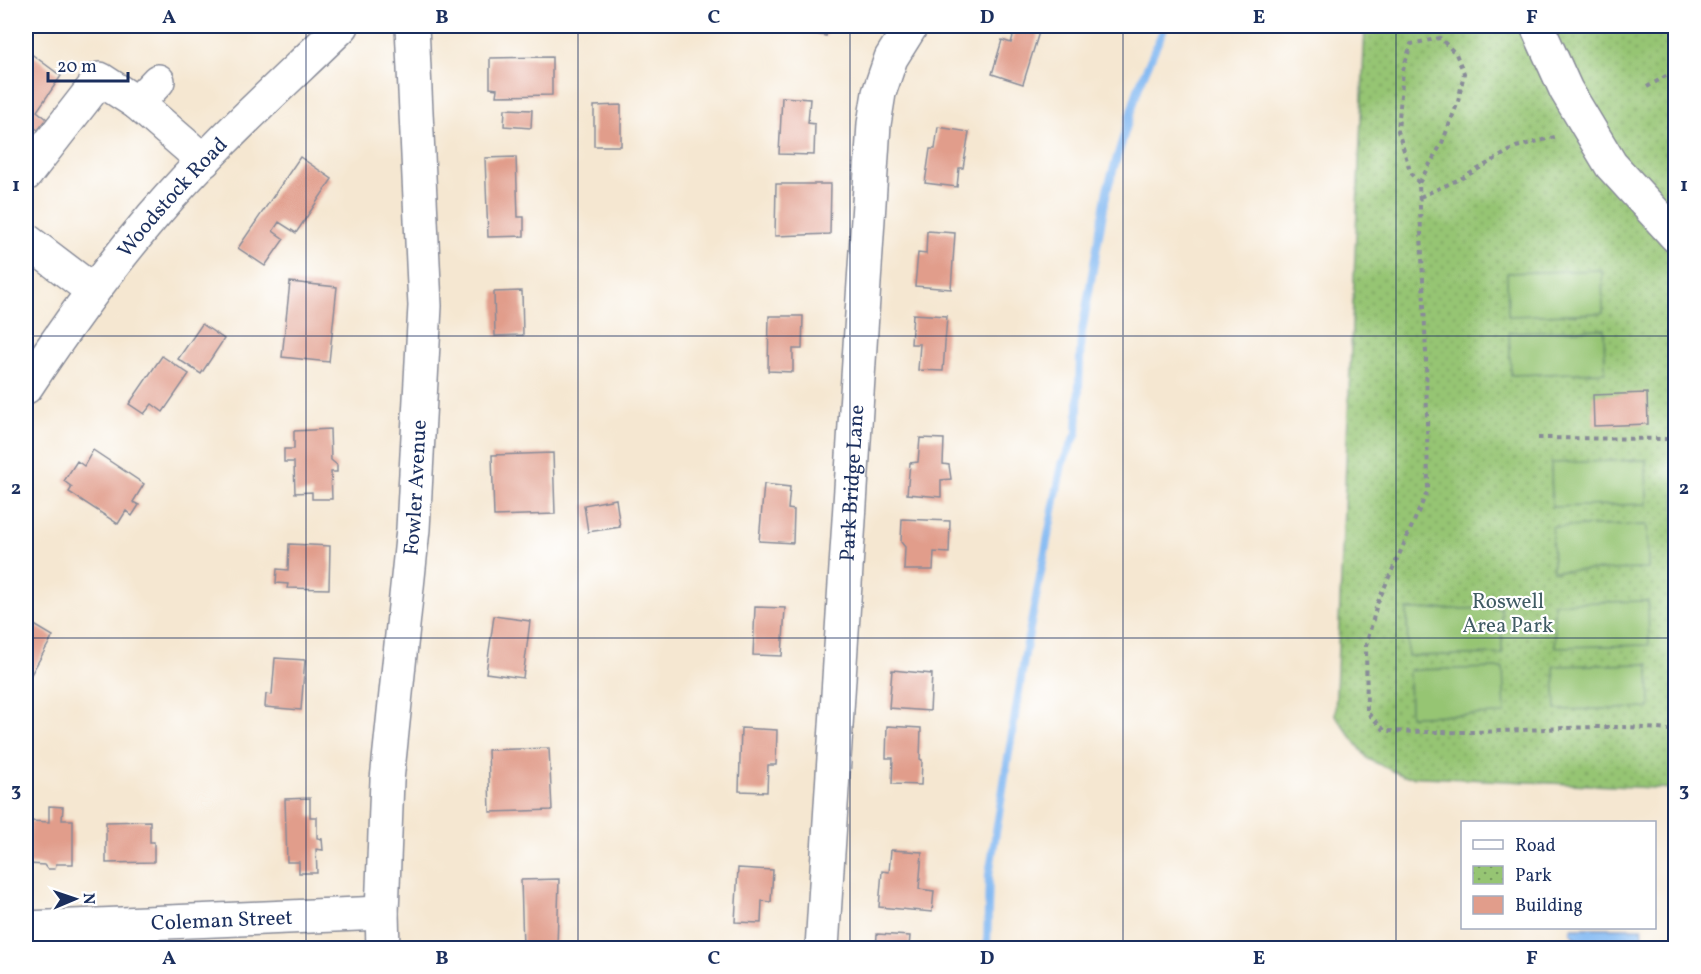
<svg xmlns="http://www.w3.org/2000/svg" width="1701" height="974" font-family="Vollkorn,serif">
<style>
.park{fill:url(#park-dots);stroke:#587a68;stroke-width:1.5}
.pitch{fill:#96c573;stroke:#587a68;stroke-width:1.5}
.water{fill:#83b9f2;stroke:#4f74a8;stroke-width:1.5}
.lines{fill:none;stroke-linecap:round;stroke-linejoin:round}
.stream{stroke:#83b9f2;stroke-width:8}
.building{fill:#e19d8b}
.minor-casing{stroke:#888b98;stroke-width:36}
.path{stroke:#888b98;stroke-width:4;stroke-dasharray:4.5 4.5;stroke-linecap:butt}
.minor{stroke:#fff;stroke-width:33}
.grid{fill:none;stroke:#1b2f5e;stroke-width:1.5;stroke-opacity:0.55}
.labels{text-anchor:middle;stroke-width:4.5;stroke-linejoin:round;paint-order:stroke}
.street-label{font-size:21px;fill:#1b2f5e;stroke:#fff}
.park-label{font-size:21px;fill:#405c64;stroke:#fff}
.neatline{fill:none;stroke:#1b2f5e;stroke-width:2}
.grid-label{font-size:20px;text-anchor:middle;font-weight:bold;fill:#1b2f5e}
</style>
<defs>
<pattern id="park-dots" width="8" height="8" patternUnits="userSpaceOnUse" patternTransform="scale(1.5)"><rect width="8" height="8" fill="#96c573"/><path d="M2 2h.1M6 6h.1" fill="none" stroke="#7aa062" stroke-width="1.8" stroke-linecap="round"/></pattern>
</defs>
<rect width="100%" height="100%" fill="#fff"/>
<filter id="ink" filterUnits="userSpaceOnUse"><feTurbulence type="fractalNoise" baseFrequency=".0167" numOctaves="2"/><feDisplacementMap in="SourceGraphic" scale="12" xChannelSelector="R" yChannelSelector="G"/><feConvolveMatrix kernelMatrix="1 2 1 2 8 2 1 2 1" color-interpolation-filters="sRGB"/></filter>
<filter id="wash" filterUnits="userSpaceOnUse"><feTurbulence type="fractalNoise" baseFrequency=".008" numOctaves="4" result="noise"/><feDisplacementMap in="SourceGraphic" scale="24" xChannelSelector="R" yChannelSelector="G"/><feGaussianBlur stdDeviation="1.35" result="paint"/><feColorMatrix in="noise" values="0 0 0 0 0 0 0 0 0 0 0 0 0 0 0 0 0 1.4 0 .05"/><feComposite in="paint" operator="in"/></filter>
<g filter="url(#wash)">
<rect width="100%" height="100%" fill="#f5e7d1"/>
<path class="park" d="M 1365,26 L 1675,26 L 1675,789 L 1403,776 L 1368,759 L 1335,715 Z"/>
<path class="pitch" d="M 1602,270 L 1603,313 L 1508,316 L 1507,273 Z
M 1604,329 L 1605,372 L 1511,375 L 1509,332 Z
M 1646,460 L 1647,504 L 1552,507 L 1551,463 Z
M 1647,525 L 1648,569 L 1553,571 L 1552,527 Z
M 1648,601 L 1649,645 L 1555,647 L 1554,603 Z
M 1501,608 L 1502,654 L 1408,656 L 1407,610 Z
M 1649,664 L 1650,708 L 1556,710 L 1554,666 Z
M 1503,668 L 1505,714 L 1410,716 L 1409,670 Z"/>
<path class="water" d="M 1571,928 L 1642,928 L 1644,943 L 1640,948 L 1586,948 L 1571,933 Z"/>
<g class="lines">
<path class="stream" d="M 987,948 L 989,875 L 1025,654 L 1062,464 L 1077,433 L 1081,337 L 1107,190 L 1139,86 L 1165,26"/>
</g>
<g id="blocks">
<path class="building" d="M 800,26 L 828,26 L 826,36 L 799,30 Z
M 1016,26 L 1029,26 L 1040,29 L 1023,84 L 992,74 L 1002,40 L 1011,43 Z
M 26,50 L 61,76 L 37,111 L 47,119 L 38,130 L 28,123 L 26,126 Z
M 552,57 L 552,95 L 496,96 L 497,89 L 490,88 L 490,58 Z
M 782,97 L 810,99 L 808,123 L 815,124 L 814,155 L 779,154 Z
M 621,105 L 621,146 L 594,146 L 594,106 Z
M 505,109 L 532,110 L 531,128 L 504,126 Z
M 938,127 L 969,132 L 963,168 L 959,168 L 957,187 L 925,183 L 930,149 L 935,149 Z
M 300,157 L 332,179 L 296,233 L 279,222 L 273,231 L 284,239 L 265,266 L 238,248 Z
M 516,157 L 518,217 L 524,217 L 524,236 L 488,237 L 485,158 Z
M 776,184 L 831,184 L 830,234 L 775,236 Z
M 927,231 L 955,233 L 951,289 L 915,286 L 918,253 L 926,254 Z
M 290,282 L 337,287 L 329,362 L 282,357 Z
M 522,291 L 523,335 L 495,336 L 494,292 Z
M 913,314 L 947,316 L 943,371 L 918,370 L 920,344 L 911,344 Z
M 769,316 L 803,316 L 802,349 L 793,349 L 793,372 L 768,371 Z
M 202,324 L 224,339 L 201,374 L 178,359 Z
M 162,356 L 189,374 L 163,412 L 152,404 L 144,414 L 129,404 Z
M 1647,393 L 1648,424 L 1594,426 L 1593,395 Z
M 330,429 L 331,460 L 337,465 L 337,472 L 331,472 L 332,499 L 312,499 L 312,492 L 295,493 L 294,462 L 284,462 L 284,449 L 294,449 L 294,431 Z
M 920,438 L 944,439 L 943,464 L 949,465 L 951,479 L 941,480 L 941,497 L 907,494 L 910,463 L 918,462 Z
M 93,450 L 144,484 L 133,502 L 139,505 L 132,516 L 126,511 L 118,524 L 69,492 L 72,487 L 64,481 L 77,461 L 84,466 Z
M 553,453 L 555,514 L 494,516 L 492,455 Z
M 764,484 L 790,487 L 788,509 L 794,510 L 793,543 L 759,541 Z
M 616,499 L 620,527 L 588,532 L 584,505 Z
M 902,519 L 950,521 L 949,553 L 934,552 L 933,570 L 904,570 L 905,547 L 901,542 Z
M 289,544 L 330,546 L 329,589 L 287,588 L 288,584 L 276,583 L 277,569 L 288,570 Z
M 755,607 L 785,608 L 782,656 L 753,655 Z
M 494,616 L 530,621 L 523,678 L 486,673 Z
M 26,620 L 53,636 L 26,683 Z
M 275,658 L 305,660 L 301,710 L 265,707 L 266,694 L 272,695 Z
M 892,670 L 932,674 L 930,711 L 889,708 Z
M 887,726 L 921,728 L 920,759 L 922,760 L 921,785 L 892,784 L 893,758 L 886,758 Z
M 741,728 L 777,730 L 776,765 L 768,765 L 767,792 L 739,791 Z
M 549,748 L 552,810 L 490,812 L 488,750 Z
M 310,798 L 310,817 L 317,817 L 317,838 L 322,839 L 323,850 L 316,849 L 317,873 L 299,873 L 299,862 L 287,862 L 285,799 Z
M 49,806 L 63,807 L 62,820 L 73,820 L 73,864 L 56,864 L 55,869 L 48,869 L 45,865 L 29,864 L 30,821 L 49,822 Z
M 150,821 L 150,842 L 154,842 L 154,862 L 106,863 L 106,822 Z
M 891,850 L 922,852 L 919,889 L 934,891 L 932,912 L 879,907 L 882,871 L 889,872 Z
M 738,868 L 773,870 L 771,902 L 762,901 L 761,923 L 735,922 Z
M 559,879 L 557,948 L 523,948 L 521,880 Z
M 877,934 L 910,936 L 909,948 L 876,948 Z"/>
</g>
</g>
<g filter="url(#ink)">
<use href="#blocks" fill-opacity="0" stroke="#888b98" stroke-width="1.5"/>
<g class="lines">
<defs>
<g id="minor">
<path d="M 1537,26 L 1566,90 L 1611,165 L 1676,236"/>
<path d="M 137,103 L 158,81"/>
<path d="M 26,174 L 100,79 L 137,103 L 204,161"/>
<path d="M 26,240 L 93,291"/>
<path id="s1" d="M 26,387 C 65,328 107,270 153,216 C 211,148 278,88 342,26"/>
<path id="s2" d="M 26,928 L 382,913"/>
<path id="s3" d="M 383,948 L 382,913 L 387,780 L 413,529 L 425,306 L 412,26"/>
<path id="s4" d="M 822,948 L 874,124 L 879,93 L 891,58 L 911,26"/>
</g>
</defs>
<use href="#minor" class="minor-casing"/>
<path class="path" d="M 1647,87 L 1676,70
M 1419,183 L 1411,174 L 1398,131 L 1403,70 L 1411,44 L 1440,38 L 1456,54 L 1464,73 L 1458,102 L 1442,143 L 1419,183 L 1426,353 L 1428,490 L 1377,604 L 1366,646 L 1367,712 L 1385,731 C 1423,732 1462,733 1500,731 C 1558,729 1618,723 1676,731
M 1420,197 L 1464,177 L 1516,147 L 1558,136
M 1538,438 L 1676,439"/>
<use href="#minor" class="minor"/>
</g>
</g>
<path class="grid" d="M 306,26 L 306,948M 578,26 L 578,948M 850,26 L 850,948M 1123,26 L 1123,948M 1396,26 L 1396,948M 26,336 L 1676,336M 26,638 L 1676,638"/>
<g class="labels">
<g class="street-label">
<text dy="7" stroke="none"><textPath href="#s1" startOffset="240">Woodstock Road</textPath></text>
<text dy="7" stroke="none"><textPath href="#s4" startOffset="466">Park Bridge Lane</textPath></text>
<text dy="7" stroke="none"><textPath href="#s3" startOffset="462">Fowler Avenue</textPath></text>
<text dy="7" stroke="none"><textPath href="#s2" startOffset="196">Coleman Street</textPath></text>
</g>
<g class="park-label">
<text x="1508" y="608">Roswell<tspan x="1508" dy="24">Area Park</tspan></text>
</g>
</g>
<rect width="1701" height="974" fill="none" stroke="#fff" stroke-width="66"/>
<rect x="1461" y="821" width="195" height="108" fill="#ffffff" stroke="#a4acbf" stroke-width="1.5"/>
<rect x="1473" y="840" width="30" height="9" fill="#ffffff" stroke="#a4acbf" stroke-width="1.5"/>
<text x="1515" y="851" font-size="18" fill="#1b2f5e">Road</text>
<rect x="1473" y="866" width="30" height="18" fill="url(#park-dots)" stroke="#a4acbf" stroke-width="1.5"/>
<text x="1515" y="881" font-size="18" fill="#1b2f5e">Park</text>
<rect x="1473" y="896" width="30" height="18" fill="#e19d8b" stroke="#a4acbf" stroke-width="1.5"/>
<text x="1515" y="911" font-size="18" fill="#1b2f5e">Building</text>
<g transform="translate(75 899) rotate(88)" stroke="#ffffff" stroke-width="4.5" paint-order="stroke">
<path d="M0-4.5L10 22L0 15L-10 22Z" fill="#1b2f5e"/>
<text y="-9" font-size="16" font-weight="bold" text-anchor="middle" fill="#1b2f5e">N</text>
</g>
<path d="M48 72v9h80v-9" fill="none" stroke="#1b2f5e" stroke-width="3"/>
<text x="57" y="72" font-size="18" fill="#1b2f5e" stroke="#ffffff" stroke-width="4.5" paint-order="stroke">20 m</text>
<rect x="33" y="33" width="1635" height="908" class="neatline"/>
<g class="grid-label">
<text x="169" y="23">A</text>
<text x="442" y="23">B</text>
<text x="714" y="23">C</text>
<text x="987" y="23">D</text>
<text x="1259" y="23">E</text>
<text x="1532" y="23">F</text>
<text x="16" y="191">1</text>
<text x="1684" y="191">1</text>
<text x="16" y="494">2</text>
<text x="1684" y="494">2</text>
<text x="16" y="796">3</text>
<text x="1684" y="796">3</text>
<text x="169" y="964">A</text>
<text x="442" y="964">B</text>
<text x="714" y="964">C</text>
<text x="987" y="964">D</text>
<text x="1259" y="964">E</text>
<text x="1532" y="964">F</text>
</g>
</svg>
